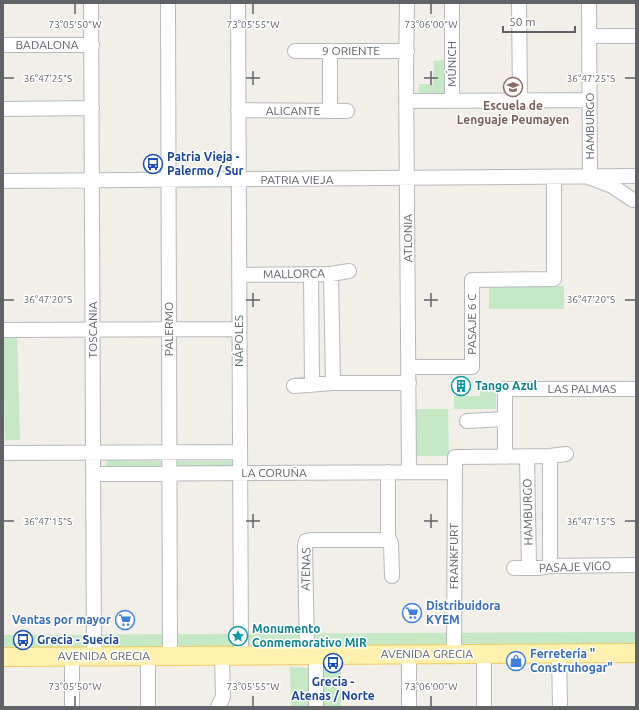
<svg xmlns="http://www.w3.org/2000/svg" width="639" height="710" font-family="Ubuntu,sans-serif">
<style>
.green{fill:#c5e8c5}
.lines{fill:none;stroke-linecap:round;stroke-linejoin:round}
.minor-casing{stroke:#b5b8bc;stroke-width:16}
.major-casing{stroke:#f2c960;stroke-width:20}
.minor{stroke:#fff;stroke-width:14}
.major{stroke:#fff2af;stroke-width:18}
.ticks{fill:none;stroke:#5f6368;stroke-width:1.5}
.labels{text-anchor:middle;stroke-width:3;stroke-linejoin:round;paint-order:stroke}
.street-label{font-size:12px;fill:#5f6368;stroke:#fff}
.education-label{font-size:12px;font-weight:bold;fill:#785e54;stroke:#fff}
.transit-label{font-size:12px;font-weight:bold;fill:#164399;stroke:#fff;text-anchor:start}
.culture-label{font-size:12px;font-weight:bold;fill:#0d838f;stroke:#fff;text-anchor:start}
.shop-label{font-size:12px;font-weight:bold;fill:#366cbe;stroke:#fff;text-anchor:start}
.ticks-label{font-size:10px;text-anchor:middle;fill:#5f6368;stroke:#fff;stroke-width:3;stroke-linejoin:round;paint-order:stroke}
</style>
<rect width="100%" height="100%" fill="#f1efe8"/>
<path class="green" d="M 447,60 L 448,97 L 418,100 L 419,84 L 433,84 L 434,61 Z
M 564,286 L 564,309 L 489,309 L 489,287 Z
M 3,333 L 17,333 L 20,440 L 5,440 Z
M 496,389 L 496,409 L 454,409 L 454,396 L 480,396 L 480,390 Z
M 416,409 L 448,409 L 449,456 L 416,456 Z
M 108,460 L 161,461 L 164,466 L 161,470 L 107,468 L 105,464 Z
M 175,461 L 232,461 L 234,468 L 175,470 Z
M 636,632 L 636,645 L 3,650 L 3,635 Z
M 341,661 L 341,707 L 322,707 L 323,665 L 326,662 Z
M 290,667 L 308,668 L 309,707 L 291,707 Z"/>
<g class="lines">
<defs>
<path id="minor" d="M 91,3 L 94,656
M 168,3 L 170,656
M 238,3 L 241,655
M 407,3 L 406,69 L 409,472
M 452,3 L 452,101
M 519,3 L 520,100
M 589,3 L 590,178
M 589,36 L 636,36
M 3,45 L 92,45
M 295,51 L 407,51
M 406,101 L 590,100
M 3,109 L 92,108
M 238,110 L 347,111
M 330,111 L 330,51
M 594,179 L 612,186 L 633,200
M 3,181 L 636,176
M 311,274 L 312,385
M 331,274 L 333,383
M 239,275 L 331,274 L 349,271
M 3,330 L 239,329
M 409,367 L 472,367 L 472,280 L 554,279 L 554,178
M 294,386 L 333,383 L 409,383
M 467,421 L 505,419
M 3,453 L 240,452
M 550,456 L 550,566
M 505,457 L 505,389 L 636,389
M 527,457 L 529,568
M 388,472 L 388,537 L 391,543 L 392,576
M 94,474 L 455,472
M 514,568 L 540,568 L 550,566 L 636,565
M 559,653 L 560,707
M 409,654 L 409,707
M 454,654 L 455,457 L 550,456 L 566,454
M 484,654 L 484,707
M 307,655 L 305,546 L 306,541 L 311,540 L 383,540 L 388,537
M 316,655 L 316,707
M 72,656 L 72,707
M 148,656 L 148,707
M 218,707 L 223,697 L 222,656"/>
<path id="major" d="M 3,657 L 636,653"/>
</defs>
<use href="#minor" class="minor-casing"/>
<use href="#major" class="major-casing"/>
<use href="#minor" class="minor"/>
<use href="#major" class="major"/>
</g>
<path class="ticks" d="M 75,4 L 75,14M 253,4 L 253,14M 431,4 L 431,14M 253,71 L 253,85M 431,71 L 431,85M 4,78 L 14,78M 246,78 L 260,78M 424,78 L 438,78M 625,78 L 635,78M 253,293 L 253,307M 431,293 L 431,307M 4,300 L 14,300M 246,300 L 260,300M 424,300 L 438,300M 625,300 L 635,300M 253,514 L 253,528M 431,514 L 431,528M 4,521 L 14,521M 246,521 L 260,521M 424,521 L 438,521M 625,521 L 635,521M 75,696 L 75,706M 253,696 L 253,706M 431,696 L 431,706"/>
<defs>
<symbol id="school-ring" viewBox="-11 -11 22 22"><circle r="9.5" fill="#fff" stroke="#8d6e63" stroke-width="1.5"/><path d="M0-5L7-2L0 1L-7-2ZM-4 1L0 2.5L4 1V4Q0 6-4 4Z" fill="#8d6e63"/></symbol>
<symbol id="bus-ring" viewBox="-11 -11 22 22"><circle r="9.5" fill="#fff" stroke="#1a4fb4" stroke-width="1.5"/><path d="M-5-6H5V4H4V6H2V4H-2V6H-4V4H-5ZM-3.5-4V0h7V-4ZM-3.5 1.2v1.5H-2V1.2ZM2 1.2v1.5H3.5V1.2Z" fill="#1a4fb4"/></symbol>
<symbol id="building-ring" viewBox="-11 -11 22 22"><circle r="9.5" fill="#fff" stroke="#0f9aa8" stroke-width="1.5"/><path d="M-4-6H4V6H1V3H-1V6H-4ZM-2.5-4.3h1.7v1.8h-1.7ZM.8-4.3h1.7v1.8H.8ZM-2.5-1h1.7V.8h-1.7ZM.8-1h1.7V.8H.8Z" fill="#0f9aa8"/></symbol>
<symbol id="supermarket-ring" viewBox="-11 -11 22 22"><circle r="9.5" fill="#fff" stroke="#3f7fe0" stroke-width="1.5"/><path d="M-6-5.5h2.5l.6 2H6L4.5 2H-2.5L-4.4-4H-6ZM-1.5 3.2a1.3 1.3 0 1 0 .1 0ZM3 3.2a1.3 1.3 0 1 0 .1 0Z" fill="#3f7fe0"/></symbol>
<symbol id="sight-ring" viewBox="-11 -11 22 22"><circle r="9.5" fill="#fff" stroke="#0f9aa8" stroke-width="1.5"/><path d="M0-6L1.8-2.2L6-1.7L2.9 1.2L3.7 5.4L0 3.3L-3.7 5.4L-2.9 1.2L-6-1.7L-1.8-2.2Z" fill="#0f9aa8"/></symbol>
<symbol id="shop-ring" viewBox="-11 -11 22 22"><circle r="9.5" fill="#fff" stroke="#3f7fe0" stroke-width="1.5"/><path d="M-5-2.5h2.3a2.7 3.5 0 0 1 5.4 0H5L5.5 6h-11ZM-1.5-2.5h3a1.5 2.3 0 0 0-3 0Z" fill="#3f7fe0"/></symbol>
</defs>
<g fill-rule="evenodd">
<use href="#school-ring" x="502" y="76" width="22" height="22"/>
<use href="#bus-ring" x="142" y="153" width="22" height="22"/>
<use href="#building-ring" x="450" y="375" width="22" height="22"/>
<use href="#supermarket-ring" x="401" y="602" width="22" height="22"/>
<use href="#supermarket-ring" x="114" y="609" width="22" height="22"/>
<use href="#sight-ring" x="227" y="625" width="22" height="22"/>
<use href="#bus-ring" x="12" y="629" width="22" height="22"/>
<use href="#shop-ring" x="505" y="650" width="22" height="22"/>
<use href="#bus-ring" x="322" y="652" width="22" height="22"/>
</g>
<g class="labels">
<g class="street-label">
<text x="47" y="49">BADALONA</text>
<text x="351" y="55">9 ORIENTE</text>
<text transform="translate(452 64) rotate(-90)" y="4">MÚNICH</text>
<text x="293" y="115">ALICANTE</text>
<text transform="translate(590 126) rotate(-90)" y="4">HAMBURGO</text>
<text x="297" y="184">PATRIA VIEJA</text>
<text transform="translate(408 238) rotate(-90)" y="4">ATLONIA</text>
<text transform="translate(294 274) rotate(-1)" y="4">MALLORCA</text>
<text transform="translate(472 324) rotate(-90)" y="4">PASAJE 6 C</text>
<text transform="translate(169 329) rotate(-90)" y="4">PALERMO</text>
<text transform="translate(93 330) rotate(-90)" y="4">TOSCANIA</text>
<text transform="translate(239 341) rotate(-90)" y="4">NÁPOLES</text>
<text x="582" y="393">LAS PALMAS</text>
<text x="274" y="477">LA CORUÑA</text>
<text transform="translate(528 512) rotate(-91)" y="4">HAMBURGO</text>
<text transform="translate(454 556) rotate(-90)" y="4">FRANKFURT</text>
<text transform="translate(575 567) rotate(-2)" y="4">PASAJE VIGO</text>
<text transform="translate(306 569) rotate(-89)" y="4">ATENAS</text>
<text x="427" y="658">AVENIDA GRECIA</text>
<text x="104" y="660">AVENIDA GRECIA</text>
</g>
<g class="education-label">
<text x="513" y="110">Escuela de<tspan x="513" dy="14">Lenguaje Peumayen</tspan></text>
</g>
<g class="transit-label">
<text x="167" y="161">Patria Vieja -<tspan x="167" dy="14">Palermo / Sur</tspan></text>
<text x="37" y="644">Grecia - Suecia</text>
<text x="333" y="686" text-anchor="middle">Grecia -<tspan x="333" dy="14">Atenas / Norte</tspan></text>
</g>
<g class="culture-label">
<text x="475" y="390">Tango Azul</text>
<text x="252" y="633">Monumento<tspan x="252" dy="14">Conmemorativo MIR</tspan></text>
</g>
<g class="shop-label">
<text x="426" y="610">Distribuidora<tspan x="426" dy="14">KYEM</tspan></text>
<text x="111" y="624" text-anchor="end">Ventas por mayor</text>
<text x="530" y="658">Ferretería "<tspan x="530" dy="14">Construhogar"</tspan></text>
</g>
</g>
<g class="ticks-label">
<text x="75" y="28">73°05'50"W</text>
<text x="253" y="28">73°05'55"W</text>
<text x="431" y="28">73°06'00"W</text>
<text x="591" y="82">36°47'25"S</text>
<text x="48" y="82">36°47'25"S</text>
<text x="591" y="303">36°47'20"S</text>
<text x="48" y="303">36°47'20"S</text>
<text x="48" y="525">36°47'15"S</text>
<text x="591" y="525">36°47'15"S</text>
<text x="75" y="690">73°05'50"W</text>
<text x="253" y="690">73°05'55"W</text>
<text x="431" y="690">73°06'00"W</text>
</g>
<rect width="639" height="710" fill="none" stroke="#5f6368" stroke-width="8"/>
<path d="M503 26v6h72v-6" fill="none" stroke="#5f6368" stroke-width="2"/>
<text x="509" y="26" font-size="12" fill="#5f6368" stroke="#ffffff" stroke-width="3" paint-order="stroke">50 m</text>
</svg>
